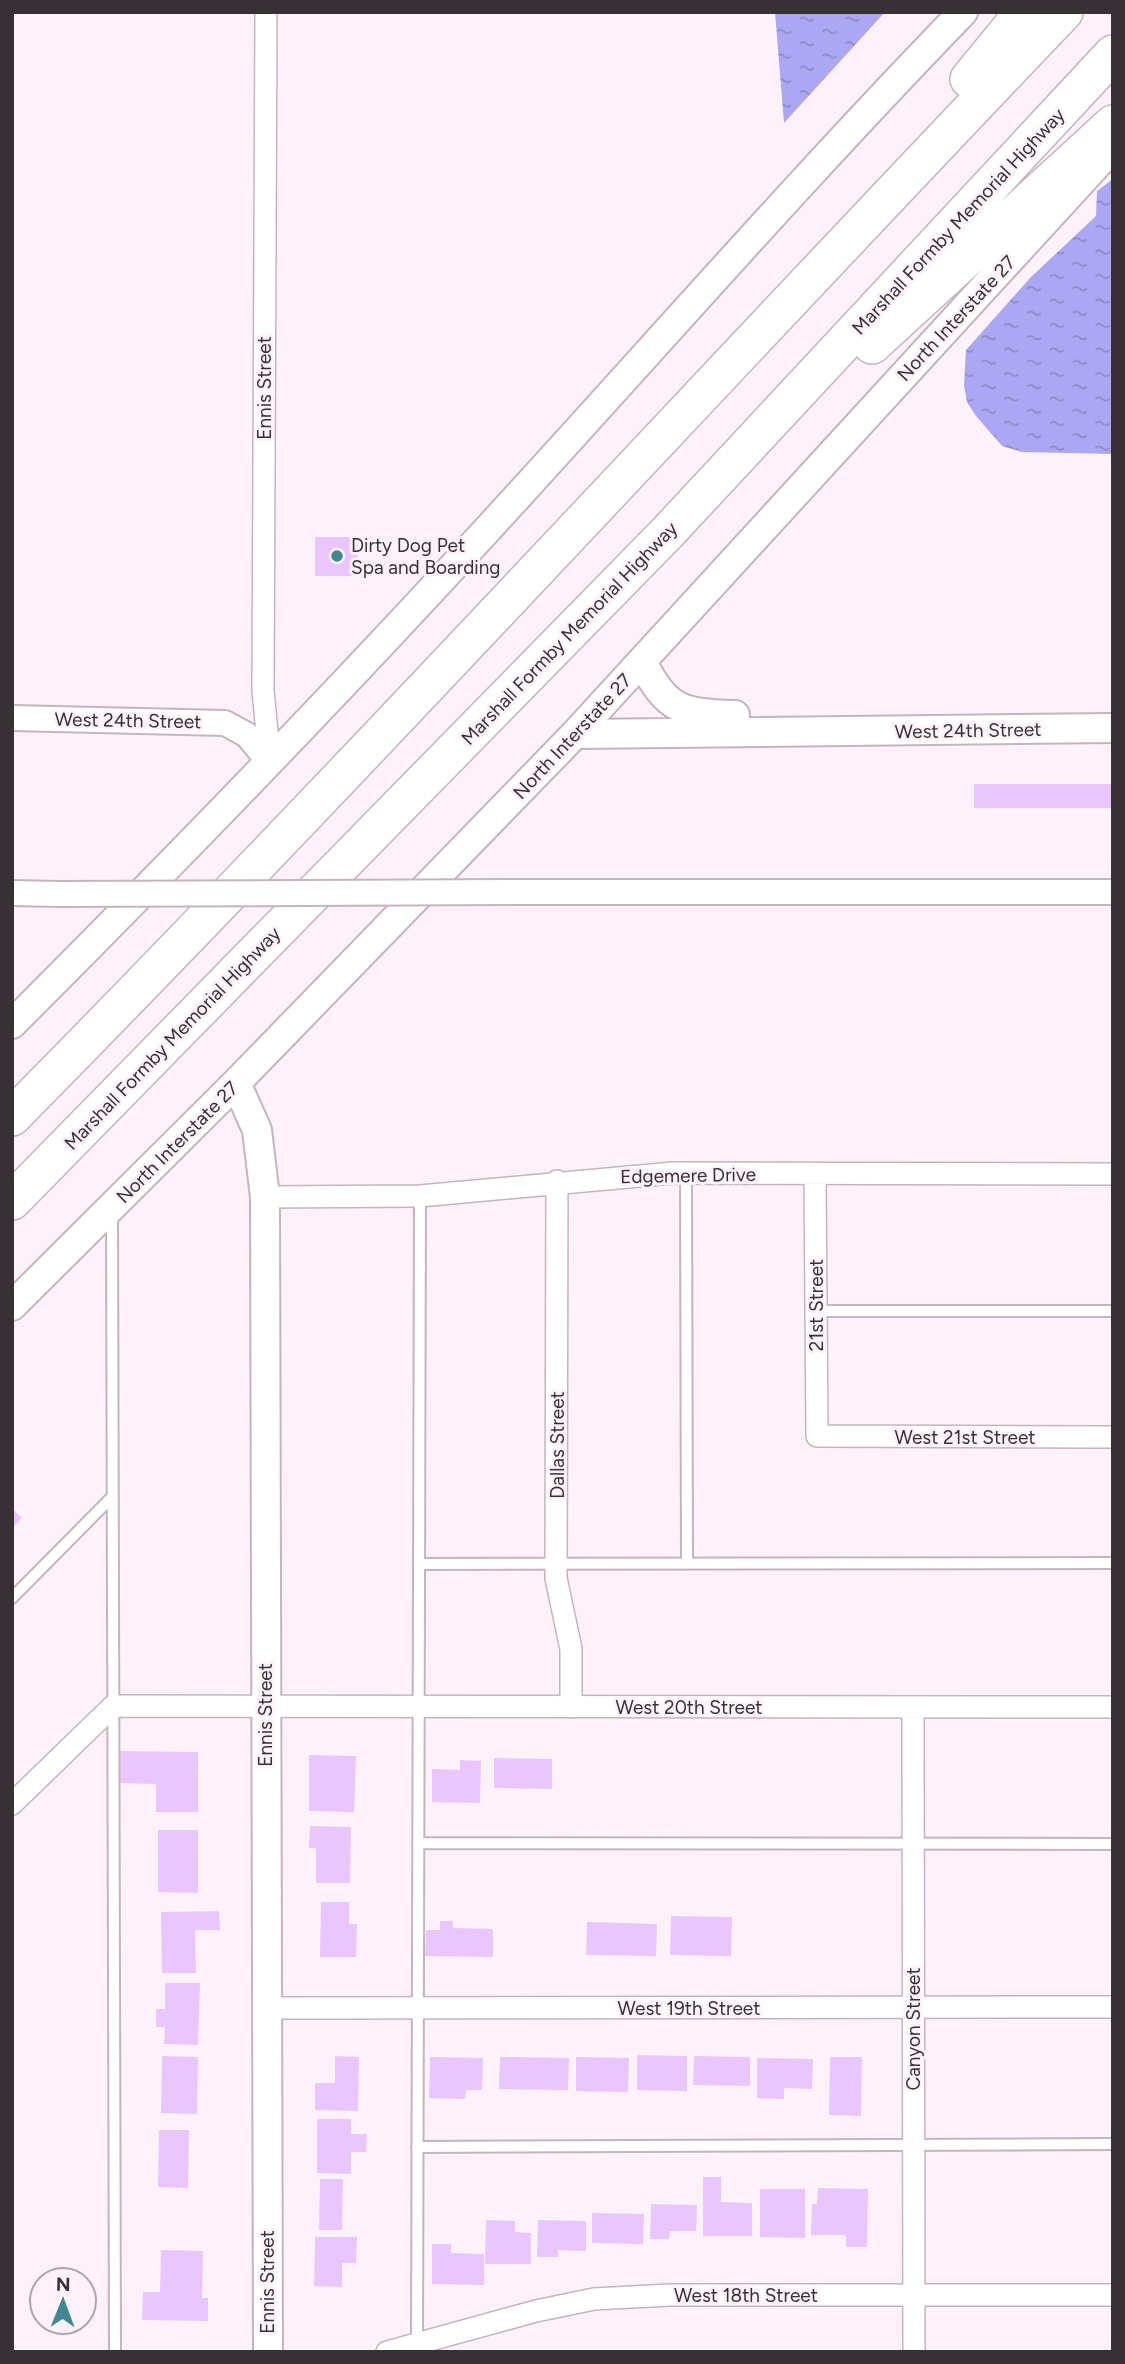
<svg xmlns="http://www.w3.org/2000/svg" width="1125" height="2364" font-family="Figtree,sans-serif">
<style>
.water{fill:url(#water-ripples)}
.building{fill:#e9c6ff}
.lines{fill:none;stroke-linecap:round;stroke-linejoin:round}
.service-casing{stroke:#c5b4bf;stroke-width:14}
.minor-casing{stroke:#c5b4bf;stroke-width:24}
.tertiary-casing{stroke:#c5b4bf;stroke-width:28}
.secondary-casing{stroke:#c5b4bf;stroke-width:32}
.motorway-casing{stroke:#c5b4bf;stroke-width:40}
.service{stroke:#fff;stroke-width:10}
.minor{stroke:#fff;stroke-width:21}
.tertiary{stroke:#fff;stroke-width:24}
.secondary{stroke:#fff;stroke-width:28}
.motorway{stroke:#fff;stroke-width:37}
.tertiary-bridge-casing{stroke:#c5b4bf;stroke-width:28;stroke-linecap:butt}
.tertiary-bridge{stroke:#fff;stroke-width:24}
.poi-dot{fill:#428893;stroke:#fdf2f9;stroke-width:2.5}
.labels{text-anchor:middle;stroke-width:6;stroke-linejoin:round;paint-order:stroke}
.street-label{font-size:19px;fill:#373135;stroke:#fdf2f9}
.poi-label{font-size:19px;fill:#373135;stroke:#fdf2f9;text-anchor:start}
</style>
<defs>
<pattern id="water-ripples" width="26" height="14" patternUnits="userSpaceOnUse" patternTransform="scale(1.75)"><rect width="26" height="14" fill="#aca7f2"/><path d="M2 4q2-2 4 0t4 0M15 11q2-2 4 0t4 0" fill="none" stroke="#8d89c5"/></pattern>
</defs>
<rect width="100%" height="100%" fill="#fdf2f9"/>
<path class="water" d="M 775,12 L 885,12 L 784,123 Z
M 1113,179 L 1113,454 L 1022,452 L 1002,446 L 976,416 L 967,402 L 964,385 L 966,350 L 1031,277 L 1096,216 L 1097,191 Z"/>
<path class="building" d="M 315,537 L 358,537 L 358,576 L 315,576 Z
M 974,784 L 1113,784 L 1113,808 L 974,808 Z
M 12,1508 L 22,1518 L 12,1528 Z
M 119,1751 L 198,1752 L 198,1812 L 156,1812 L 156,1784 L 119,1783 Z
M 309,1755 L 356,1756 L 354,1812 L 309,1811 Z
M 494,1758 L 552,1759 L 552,1789 L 494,1788 Z
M 460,1760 L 481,1761 L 480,1803 L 432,1802 L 432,1769 L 460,1770 Z
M 310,1826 L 351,1827 L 350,1883 L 316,1883 L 316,1848 L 309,1848 Z
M 158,1830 L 198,1830 L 198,1893 L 158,1892 Z
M 321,1902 L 349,1902 L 349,1924 L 357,1924 L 356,1957 L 320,1957 Z
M 219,1911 L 220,1930 L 195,1930 L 196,1973 L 162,1973 L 161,1912 Z
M 671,1916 L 732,1917 L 731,1956 L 670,1955 Z
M 440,1921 L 453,1921 L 453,1928 L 493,1929 L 493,1957 L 425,1956 L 426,1930 L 440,1930 Z
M 587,1922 L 657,1924 L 656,1956 L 586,1955 Z
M 165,1983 L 200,1983 L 198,2045 L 164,2044 L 165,2027 L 156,2027 L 156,2009 L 165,2009 Z
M 637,2055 L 687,2056 L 687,2091 L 637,2090 Z
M 162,2056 L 198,2057 L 197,2114 L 161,2113 Z
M 335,2056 L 359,2057 L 358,2111 L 315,2110 L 315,2083 L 335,2083 Z
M 694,2056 L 750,2057 L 750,2086 L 693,2085 Z
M 430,2057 L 483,2058 L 482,2090 L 466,2090 L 465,2099 L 429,2098 Z
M 500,2057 L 569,2058 L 568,2090 L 499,2089 Z
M 576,2057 L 629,2058 L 628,2092 L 576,2091 Z
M 830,2057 L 862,2057 L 861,2116 L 829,2115 Z
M 757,2058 L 813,2059 L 812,2089 L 784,2088 L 784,2099 L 757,2098 Z
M 317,2119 L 351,2119 L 351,2134 L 367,2134 L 366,2152 L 351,2152 L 351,2174 L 317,2173 Z
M 159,2130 L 189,2130 L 188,2188 L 158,2187 Z
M 703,2177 L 721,2177 L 721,2202 L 752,2203 L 752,2236 L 703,2236 Z
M 320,2179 L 343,2179 L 342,2230 L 319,2230 Z
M 818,2188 L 868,2189 L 867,2247 L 846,2247 L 846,2235 L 811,2235 L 812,2204 L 817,2204 Z
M 760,2189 L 805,2189 L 805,2238 L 760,2237 Z
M 651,2204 L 697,2205 L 696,2231 L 670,2231 L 669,2239 L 650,2239 Z
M 592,2213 L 644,2214 L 643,2244 L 592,2243 Z
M 486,2220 L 515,2221 L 515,2232 L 531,2233 L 531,2264 L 485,2264 Z
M 538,2220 L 586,2221 L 586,2251 L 558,2250 L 558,2257 L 537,2257 Z
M 315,2237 L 357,2237 L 356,2263 L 342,2263 L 342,2287 L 314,2286 Z
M 432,2244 L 451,2244 L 451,2253 L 484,2254 L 484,2285 L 432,2284 Z
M 161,2250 L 203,2251 L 202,2298 L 208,2298 L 208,2321 L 142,2320 L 143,2292 L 160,2292 Z"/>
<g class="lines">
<defs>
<path id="service" d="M 686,1173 L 687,1564
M 112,1214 L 115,2352
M 816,1311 L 1113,1311
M 419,1564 L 1113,1563
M 12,1598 L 113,1496
M 418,1843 L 1113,1844
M 417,2147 L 1113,2144
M 417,2345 L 420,1196"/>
<path id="minor" d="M 266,12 L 263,691 L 270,763
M 815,1174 L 817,1436 L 1113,1437
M 557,1181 L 556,1578 L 571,1649 L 571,1707
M 265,1197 L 420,1196 L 673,1173 L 1113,1174
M 913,1707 L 914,2352
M 12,1804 L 113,1706 L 1113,1707
M 266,2008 L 1113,2007
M 387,2352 L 536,2311 L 594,2299 L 669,2295 L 1113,2295"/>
<path id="tertiary" d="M 12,718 L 225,723 L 247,735 L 270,763
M 537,892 L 1113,892
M 12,893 L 60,894"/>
<path id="secondary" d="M 642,662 C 668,711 681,713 735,715
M 575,734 L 1113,728
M 12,1024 C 173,863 332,699 486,531 C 645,358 799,181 963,12
M 236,1083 L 257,1130 L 265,1197 L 268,2352
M 12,1306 L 236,1083 L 575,734 L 1113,147"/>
<path id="motorway" d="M 969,79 L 1024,12
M 872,345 L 1113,124
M 12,1117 C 369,755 712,380 1064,12
M 12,1201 L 667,533 L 1113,54"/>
</defs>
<use href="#service" class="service-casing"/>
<use href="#minor" class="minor-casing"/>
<use href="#tertiary" class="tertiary-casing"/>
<use href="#secondary" class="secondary-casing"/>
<use href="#motorway" class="motorway-casing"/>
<use href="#service" class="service"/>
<use href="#minor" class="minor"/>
<use href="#tertiary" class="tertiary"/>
<use href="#secondary" class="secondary"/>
<use href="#motorway" class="motorway"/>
<defs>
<path id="tertiary-bridge" d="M 60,894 L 537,892"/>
</defs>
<use href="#tertiary-bridge" class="tertiary-bridge-casing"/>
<use href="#tertiary-bridge" class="tertiary-bridge"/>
</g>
<circle class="poi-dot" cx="337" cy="556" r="7"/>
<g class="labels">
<g class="street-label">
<text transform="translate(958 221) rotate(-47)" y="7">Marshall Formby Memorial Highway</text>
<text transform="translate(956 318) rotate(-47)" y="7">North Interstate 27</text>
<text transform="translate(264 388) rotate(-90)" y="7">Ennis Street</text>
<text transform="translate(569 633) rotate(-46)" y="7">Marshall Formby Memorial Highway</text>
<text transform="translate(128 720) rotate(1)" y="7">West 24th Street</text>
<text transform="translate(968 730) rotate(-1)" y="7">West 24th Street</text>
<text transform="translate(572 736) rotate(-47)" y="7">North Interstate 27</text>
<text transform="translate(172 1038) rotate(-46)" y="7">Marshall Formby Memorial Highway</text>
<text transform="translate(177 1142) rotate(-45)" y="7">North Interstate 27</text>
<text transform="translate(688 1175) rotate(-1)" y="7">Edgemere Drive</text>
<text transform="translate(816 1305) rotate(-90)" y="7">21st Street</text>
<text x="965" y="1444">West 21st Street</text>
<text transform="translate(557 1445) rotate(-90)" y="7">Dallas Street</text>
<text x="689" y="1714">West 20th Street</text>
<text transform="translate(265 1715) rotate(-90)" y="7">Ennis Street</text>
<text x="689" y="2015">West 19th Street</text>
<text transform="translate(913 2029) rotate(-90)" y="7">Canyon Street</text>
<text transform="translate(267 2282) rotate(-90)" y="7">Ennis Street</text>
<text x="746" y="2302">West 18th Street</text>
</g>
<g class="poi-label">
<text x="351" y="552">Dirty Dog Pet<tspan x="351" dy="22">Spa and Boarding</tspan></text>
</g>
</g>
<rect width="1125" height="2364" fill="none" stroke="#373135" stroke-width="28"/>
<g transform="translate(63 2301) rotate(1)"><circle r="33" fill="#fdf2f9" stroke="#aea5ab" stroke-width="2"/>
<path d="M0-5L12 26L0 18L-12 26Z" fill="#428893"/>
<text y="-10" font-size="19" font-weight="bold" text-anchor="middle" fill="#373135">N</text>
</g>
</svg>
